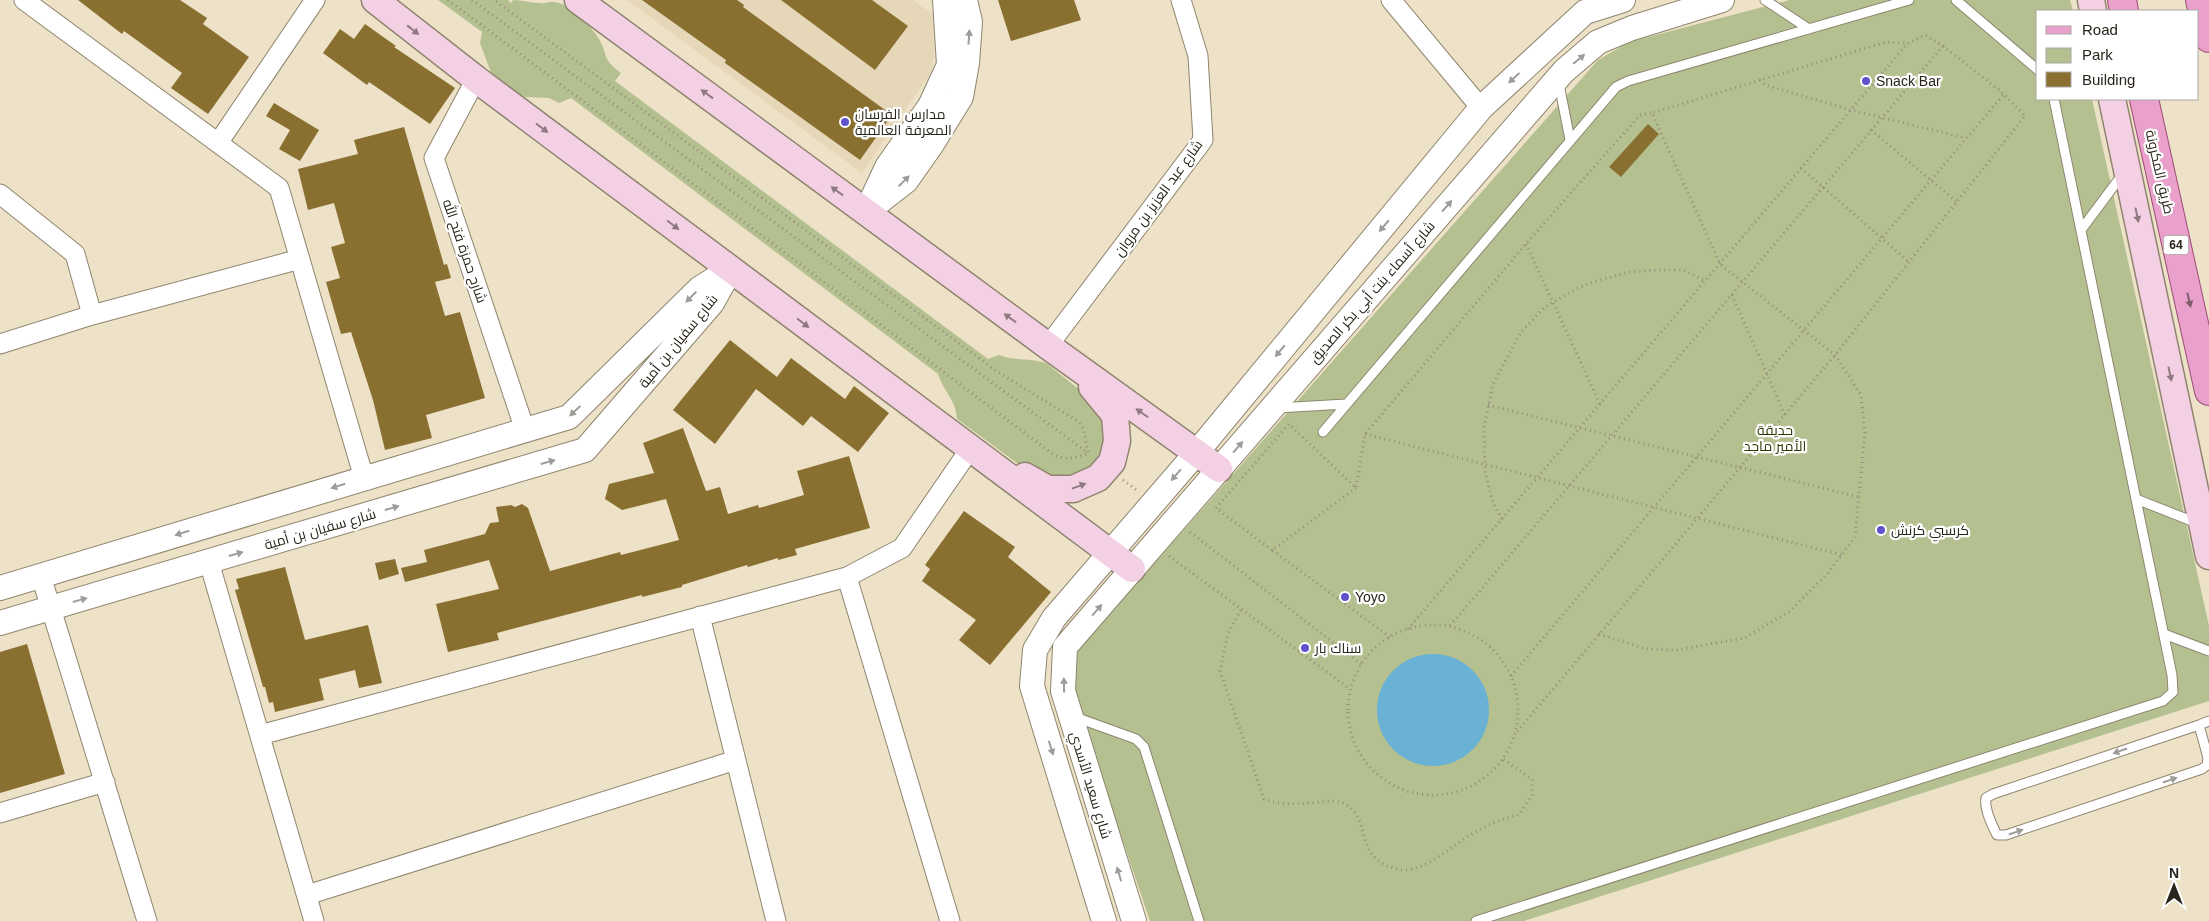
<svg xmlns="http://www.w3.org/2000/svg" width="2209" height="921" viewBox="0 0 2209 921" font-family="Helvetica,Cairo,sans-serif">
<style>
.built{fill:#e5d7b7}
.green{fill:#b5c091}
.water{fill:#69b2d5}
.building{fill:#897030}
.lines{fill:none;stroke-linecap:round;stroke-linejoin:round}
.service-casing{stroke:#8f856e;stroke-width:11}
.minor-casing{stroke:#8f856e;stroke-width:21}
.tertiary-casing{stroke:#8f856e;stroke-width:26}
.secondary-casing{stroke:#8f856e;stroke-width:29}
.primary-casing{stroke:#9c4c76;stroke-width:30}
.path{stroke:#948c79;stroke-width:3;stroke-dasharray:1 4;stroke-linecap:butt}
.service{stroke:#fff;stroke-width:9}
.minor{stroke:#fff;stroke-width:19}
.tertiary{stroke:#fff;stroke-width:24}
.secondary{stroke:#f4d0e5;stroke-width:26}
.primary{stroke:#e9a1cb;stroke-width:28}
.oneway{fill:#8e7a80}
.oneway2{fill:#9e9c98}
.oneway3{fill:#7f5c6a}
.poi-dot{fill:#6152cb;stroke:#fff;stroke-width:2}
.labels{text-anchor:middle;dominant-baseline:central;stroke-width:4.5;stroke-linejoin:round;paint-order:stroke}
.shield{fill:#fff;stroke:#68665f;stroke-width:1}
.shield-label{font-size:12px;font-weight:bold;fill:#28241a}
.poi-label{font-size:14px;fill:#28241a;stroke:#fff;text-anchor:start}
.street-label{font-size:14px;fill:#28241a;stroke:#fff}
.park-label{font-size:14px;fill:#2d3502;stroke:#fff}
</style>
<rect width="100%" height="100%" fill="#ede2c8"/>
<path class="built" d="M627,0H913L938,18L932,71L862,173Z"/>
<path class="green" d="M438,0H508L511,3L513,0C523,0 530,3 540,3C545,4 550,1 555,2C569,3 592,27 599,39C609,57 601,58 621,73L615,81L988,359L999,355C1016,361 1030,358 1046,363L1100,406L1110,454L1090,479L1047,485L957,419C956,400 944,392 938,374L571,98L559,103L549,98L525,97L493,78L480,43L482,32Z
M1790,0H2070L2073,11H2038V99H2092L2209,626V701L1524,921H1150L1071,688L1078,650L1598,60L1629,42Z"/>
<path class="water" d="M1377 710a56 56 0 1 1 112 0a56 56 0 1 1-112 0Z"/>
<path class="building" d="M78,0H180L207,18L203,24L249,57L208,114L171,88L182,73L124,31L122,34Z
M642,0H737L744,5L743,7L892,115L860,160L725,63L726,60Z
M781,0H872L908,26L875,70Z
M998,0H1074L1081,20L1011,41Z
M365,24L396,46L394,47L455,88L430,124L369,82L367,85L323,53L340,29L354,39Z
M274,103L319,130L300,161L279,149L290,130L266,116Z
M1648,124L1659,134L1621,177L1609,167Z
M404,127L444,265L447,264L451,278L435,282L445,316L460,312L485,398L426,415L432,438L385,450L373,400L351,332L341,334L326,282L340,278L331,247L345,243L334,203L308,210L298,169L358,154L354,140Z
M730,340L777,377L791,358L845,399L854,386L889,413L858,452L811,416L803,426L756,389L715,444L673,410Z
M683,428L706,491L720,487L728,514L758,505L759,508L804,495L797,471L849,456L870,528L795,549L797,555L778,560V558L748,567L747,565L682,585V587L642,597V595L497,633L499,640L448,652L436,604L499,589L489,560L405,582L401,568L427,562L424,550L485,534L490,523L499,522L496,507L511,505L515,507L522,504L528,508L550,571L620,552L621,555L679,540L666,499L622,510L605,499L609,484L654,473L643,443Z
M964,511L1015,547L1008,557L1051,592L990,665L959,640L976,620L922,581L930,569L925,565Z
M395,559L399,574L379,580L375,563Z
M285,567L305,640L368,625L382,683L359,688L355,670L319,679L324,700L275,712L273,702L269,703L265,687H263L235,590L239,589L236,579Z
M27,644L65,774L0,793V652Z"/>
<g class="lines">
<defs>
<path id="service" d="M1765,0L1809,29
M1956,0L2038,70
M1559,84L1570,140
M2081,230L2122,175
M1277,408L1346,404
M1323,432L1616,87L1628,81L1909,0
M2136,499L2197,523
M2164,634L2209,651
M1075,717L1136,739L1144,747L1199,921
M2199,725L2208,758L2207,765L2202,769L2006,835H1997C1992,825 1984,809 1986,798L1993,794L2199,725L2209,721
M1476,921L2163,701L2173,692L2172,675L2054,99"/>
<path id="minor" d="M24,0L279,188L364,478
M1391,0L1481,108
M476,79L434,158L525,430
M218,143L315,0
M0,194L75,254L92,315
M0,344L92,315L300,259
M1048,346L1203,140L1198,56L1181,0
M209,562L314,921
M41,576L147,921
M847,577L950,921
M700,616L776,921
M260,735L847,577L902,548L970,449
M0,813L105,782
M307,895L736,760"/>
<path id="tertiary" d="M868,208L887,167L930,106L949,65L945,0
M866,212L906,181L932,144L961,97L967,63L970,22L965,0
M0,588L569,417L699,289L729,270
M0,623L585,450L712,303L731,269
M1104,921L1032,686L1035,650L1054,618L1197,452L1481,108L1585,12L1623,0
M1134,921L1063,691L1065,647L1564,71L1598,42L1632,28L1722,0"/>
<path id="secondary" d="M375,0L476,79L1132,569
M578,0L1048,346L1219,469
M2091,0L2093,11
M2112,99L2209,556
M1025,476L1048,489H1073L1098,478L1112,462L1117,441L1115,415L1092,387"/>
<path id="primary" d="M2122,0L2124,11
M2200,0L2209,38
M2144,99L2209,391"/>
</defs>
<use href="#service" class="service-casing"/>
<use href="#minor" class="minor-casing"/>
<use href="#tertiary" class="tertiary-casing"/>
<use href="#secondary" class="secondary-casing"/>
<use href="#primary" class="primary-casing"/>
<path class="path" d="M448,0L1054,455C1065,461 1077,458 1089,453C1084,442 1087,432 1079,422L995,370L494,0
M472,0L1088,453
M1943,46L2004,94
M1760,80L1765,85L1851,110L1966,138
M1871,130L1957,202
M1801,168L1909,262
M1526,244L1600,404
M1732,295L1785,415
M1488,405L1859,497
M1365,434L1842,555
M1123,480L1138,491
M1356,488L1272,550L1390,637
M1502,519L1493,503L1485,472L1484,428L1493,384L1521,332L1545,307L1576,289L1593,282L1629,272L1658,270H1684L1705,281
M1190,532L1361,664
M1272,550L1216,508L1289,424L1356,488L1365,434L1526,244L1640,115L1652,113
M1169,556L1350,689
M1241,610L1228,633L1220,671L1264,799C1279,805 1293,804 1309,803C1319,803 1333,799 1343,803C1374,817 1351,858 1397,869C1422,875 1450,847 1470,835C1486,825 1501,819 1519,815L1532,795V779L1503,759
M1348 710a85 85 0 1 1 170 0a85 85 0 1 1-170 0Z
M1408,629L1907,44L1925,35L1943,46L1449,627
M1599,634L1646,649L1677,650L1744,638L1789,612L1828,573L1855,537L1865,433L1861,395L1835,355L1720,264L1652,113L1886,42L1907,43
M1511,676L2004,94L2025,116L1835,355L1516,733"/>
<use href="#service" class="service"/>
<use href="#minor" class="minor"/>
<use href="#tertiary" class="tertiary"/>
<use href="#secondary" class="secondary"/>
<use href="#primary" class="primary"/>
</g>
<defs><path id="oneway-solid" d="M-6-.8H1V-3.2L6.5 0L1 3.2V.8H-6Z" transform="scale(1.25)"/></defs>
<g class="oneway">
<use href="#oneway-solid" transform="translate(413 30) rotate(38)"/>
<use href="#oneway-solid" transform="translate(707 94) rotate(-144)"/>
<use href="#oneway-solid" transform="translate(542 128) rotate(37)"/>
<use href="#oneway-solid" transform="translate(837 191) rotate(-144)"/>
<use href="#oneway-solid" transform="translate(2137 215) rotate(78)"/>
<use href="#oneway-solid" transform="translate(673 225) rotate(37)"/>
<use href="#oneway-solid" transform="translate(1010 318) rotate(-144)"/>
<use href="#oneway-solid" transform="translate(803 323) rotate(37)"/>
<use href="#oneway-solid" transform="translate(2170 374) rotate(78)"/>
<use href="#oneway-solid" transform="translate(1142 413) rotate(-145)"/>
<use href="#oneway-solid" transform="translate(1079 486) rotate(-20)"/>
</g>
<g class="oneway2">
<use href="#oneway-solid" transform="translate(969 37) rotate(-86)"/>
<use href="#oneway-solid" transform="translate(1579 59) rotate(-40)"/>
<use href="#oneway-solid" transform="translate(1514 78) rotate(137)"/>
<use href="#oneway-solid" transform="translate(904 181) rotate(-45)"/>
<use href="#oneway-solid" transform="translate(1447 206) rotate(-49)"/>
<use href="#oneway-solid" transform="translate(1384 226) rotate(130)"/>
<use href="#oneway-solid" transform="translate(691 297) rotate(135)"/>
<use href="#oneway-solid" transform="translate(1280 351) rotate(130)"/>
<use href="#oneway-solid" transform="translate(575 411) rotate(137)"/>
<use href="#oneway-solid" transform="translate(1238 447) rotate(-49)"/>
<use href="#oneway-solid" transform="translate(548 462) rotate(-16)"/>
<use href="#oneway-solid" transform="translate(1176 475) rotate(131)"/>
<use href="#oneway-solid" transform="translate(338 486) rotate(163)"/>
<use href="#oneway-solid" transform="translate(392 508) rotate(-16)"/>
<use href="#oneway-solid" transform="translate(182 533) rotate(163)"/>
<use href="#oneway-solid" transform="translate(236 554) rotate(-16)"/>
<use href="#oneway-solid" transform="translate(80 600) rotate(-16)"/>
<use href="#oneway-solid" transform="translate(1097 610) rotate(-49)"/>
<use href="#oneway-solid" transform="translate(1064 685) rotate(-91)"/>
<use href="#oneway-solid" transform="translate(1051 748) rotate(73)"/>
<use href="#oneway-solid" transform="translate(2120 751) rotate(161)"/>
<use href="#oneway-solid" transform="translate(2170 780) rotate(-19)"/>
<use href="#oneway-solid" transform="translate(2016 832) rotate(-19)"/>
<use href="#oneway-solid" transform="translate(1119 874) rotate(-107)"/>
</g>
<use class="oneway3" href="#oneway-solid" transform="translate(2189 300) rotate(77)"/>
<g class="poi-dot">
<circle cx="1866" cy="81" r="5"/>
<circle cx="845" cy="122" r="5"/>
<circle cx="1881" cy="530" r="5"/>
<circle cx="1345" cy="597" r="5"/>
<circle cx="1305" cy="648" r="5"/>
</g>
<g class="labels">
<rect class="shield" x="2163.5" y="235.5" width="25" height="19" rx="4"/>
<g class="shield-label">
<text x="2176" y="245">64</text>
</g>
<g class="poi-label">
<text x="1876" y="81">Snack Bar</text>
<text x="855" y="114">مدارس الفرسان<tspan x="855" dy="16">المعرفة العالمية</tspan></text>
<text x="1891" y="530">كرسبي كرنش</text>
<text x="1355" y="597">Yoyo</text>
<text x="1315" y="648">سناك بار</text>
</g>
<g class="street-label">
<text transform="translate(2160 172) rotate(77)">طريق المكرونة</text>
<text transform="translate(1158 198) rotate(-54)">شارع عبد العزيز بن مروان</text>
<text transform="translate(465 251) rotate(71)">شارح حمزة فتح الله</text>
<text transform="translate(1372 292) rotate(-49)">شارع أسماء بنت أبي بكر الصديق</text>
<text transform="translate(678 341) rotate(-51)">شارع سفيان بن أمية</text>
<text transform="translate(320 529) rotate(-16)">شارع سفيان بن أمية</text>
<text transform="translate(1091 785) rotate(73)">شارع سعيد الأسدي</text>
</g>
<g class="park-label">
<text x="1775" y="430">حديقة<tspan x="1775" dy="16">الأمير ماجد</tspan></text>
</g>
</g>
<rect x="2036" y="10" width="162" height="90" fill="#ffffff" stroke="#a9a7a3"/>
<rect x="2046" y="26" width="25" height="8" fill="#e9a1cb" stroke="#a9a7a3"/>
<text x="2082" y="35" font-size="15" fill="#28241a">Road</text>
<rect x="2046" y="48" width="25" height="15" fill="#b5c091" stroke="#a9a7a3"/>
<text x="2082" y="60" font-size="15" fill="#28241a">Park</text>
<rect x="2046" y="72" width="25" height="15" fill="#897030" stroke="#a9a7a3"/>
<text x="2082" y="85" font-size="15" fill="#28241a">Building</text>
<g transform="translate(2174 886)" stroke="#ffffff" stroke-width="4" paint-order="stroke">
<path d="M0-4L9 19L0 12L-9 19Z" fill="#28241a"/>
<text y="-8" font-size="14" font-weight="bold" text-anchor="middle" fill="#28241a">N</text>
</g>
</svg>
